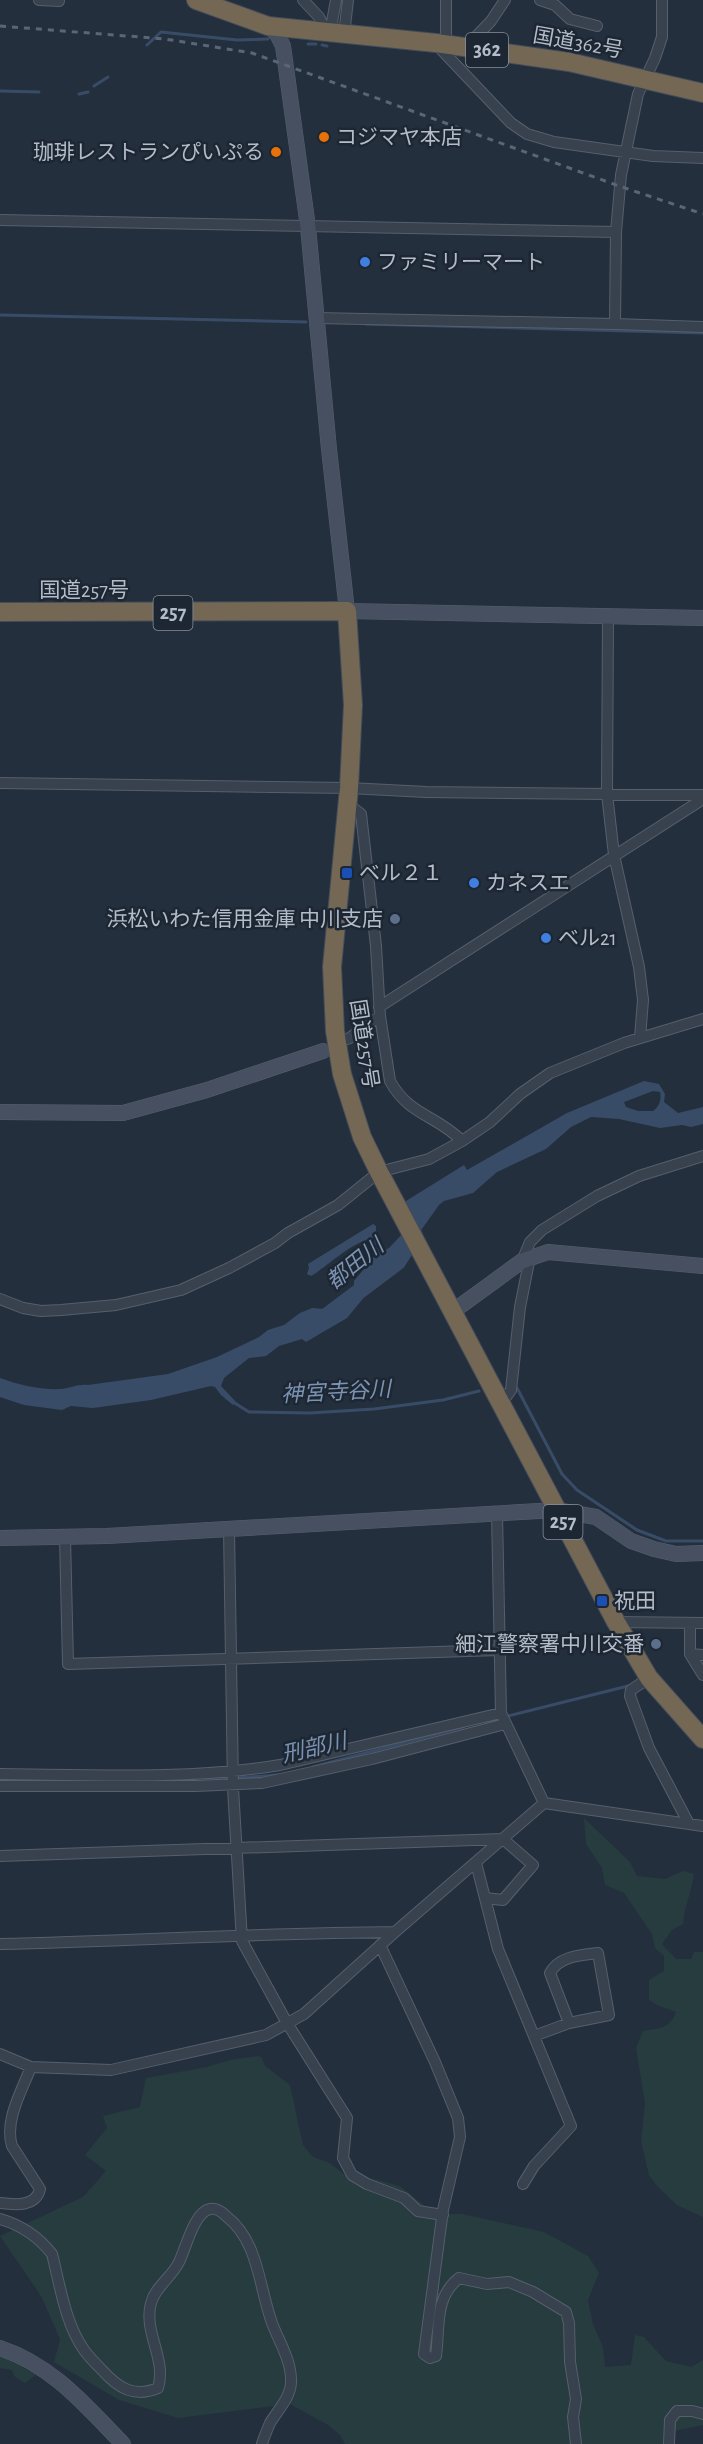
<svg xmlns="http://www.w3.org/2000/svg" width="703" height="2444" viewBox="0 0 703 2444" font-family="'Alegreya Sans','Noto Sans JP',sans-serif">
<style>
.green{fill:#263c3f}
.water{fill:#394c67;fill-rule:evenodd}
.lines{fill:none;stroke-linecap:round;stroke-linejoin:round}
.stream{stroke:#394c67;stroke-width:3}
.river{stroke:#394c67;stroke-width:16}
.street-casing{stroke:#565f6c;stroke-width:12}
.secondary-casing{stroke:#565f6c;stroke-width:16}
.highway-casing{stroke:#434c59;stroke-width:20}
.street{stroke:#38414e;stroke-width:10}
.secondary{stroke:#465061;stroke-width:15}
.highway{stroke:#746855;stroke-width:18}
.rail{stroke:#5a6575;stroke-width:3;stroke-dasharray:6 6;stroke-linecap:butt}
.food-dot{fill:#e8710a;stroke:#1d2633;stroke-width:2}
.shop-dot{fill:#3f7fe0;stroke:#1d2633;stroke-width:2}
.transit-dot{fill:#1a4fb4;stroke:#1d2633;stroke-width:2}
.service-dot{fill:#5c6f8a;stroke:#1d2633;stroke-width:2}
.labels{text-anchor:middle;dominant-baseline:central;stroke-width:5;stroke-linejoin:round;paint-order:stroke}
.shield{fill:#1d2633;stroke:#878f9c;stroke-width:1.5}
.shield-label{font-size:20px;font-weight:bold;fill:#b4bcc9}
.street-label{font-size:21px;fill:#b4bcc9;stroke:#1d2633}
.poi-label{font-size:21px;fill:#b4bcc9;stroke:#1d2633;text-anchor:start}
.water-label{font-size:22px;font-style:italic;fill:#7c92b1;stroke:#1d2633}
</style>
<rect width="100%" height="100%" fill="#242f3e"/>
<path class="green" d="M584,1818L630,1862L637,1876L665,1879L683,1871L694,1874C692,1891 684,1907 683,1924L672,1930L662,1944L676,1959H691L694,1952H703V2217L677,2205L657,2186L649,2175L641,2142L645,2103L636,2048L643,2031C659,2028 670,2029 676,2012L657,2005L649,2000V1980L664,1971V1956L655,1948L652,1934L624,1893L605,1885L602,1868L586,1844Z
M258,2056L262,2058L265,2066L290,2085L303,2145L313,2157L330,2163L345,2175L370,2178L400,2186L435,2214H462L544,2232L588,2256L599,2273L588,2300L593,2324L603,2347L605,2367L631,2365L635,2335L644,2337L666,2361L691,2367L703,2360V2425L674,2431L663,2444H345L340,2435L328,2425L290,2404L178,2418L119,2400L54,2362L60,2339L41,2296L0,2236L83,2197L106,2171L85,2155L107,2128L103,2116L140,2107L146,2078L207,2067L230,2060Z
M0,2356L7,2358L36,2375L25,2383L14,2376L12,2370L0,2368Z"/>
<path class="water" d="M644,1081L659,1084L665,1094L664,1102L678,1113L703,1107V1124L691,1127L682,1125L660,1128L619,1119L591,1117L571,1127L546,1149L497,1172L473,1193L444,1201L439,1205L407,1250L395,1260L347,1318L306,1342L302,1339L279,1346L266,1356L249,1358L224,1378L221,1386L236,1402L233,1405L221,1395L215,1387L211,1386L151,1400L93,1408L71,1406L62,1410L24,1405L0,1397V1378C19,1385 40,1390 61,1389C71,1388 78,1384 88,1385L168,1374L217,1357L259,1337L268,1330L284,1325L300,1313L312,1308L336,1310L354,1286V1281L378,1252L374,1246V1238C351,1242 331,1264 311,1276L307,1274L309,1268L308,1264L373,1224L376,1226V1246L381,1252L389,1248L405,1231L406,1201L464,1165L467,1170L567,1113ZM653,1091L660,1092C662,1099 659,1107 653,1111H638L626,1107L624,1102Z"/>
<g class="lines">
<path class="stream" d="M308,44H316
M147,45L161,32L237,40L268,39
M322,45L327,46
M94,86L108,77
M0,91L39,92
M79,94L88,92
M0,315L306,322
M366,324L703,333
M517,1388L562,1474L577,1490L637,1530L666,1541H703
M233,1402L249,1412L310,1413L374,1409L443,1400L479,1391
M504,1717L628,1686
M313,1767L463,1727
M203,1778H229
M236,1778L277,1775
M0,1780L25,1781
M38,1781L70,1780"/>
<path class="river" d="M317,1323L398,1262L415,1235"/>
<defs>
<path id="street" d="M39,0L59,1
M303,0L319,17L327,33
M446,0V45
M540,0L555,5L570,19L597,26
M330,33L336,0
M344,35L348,0
M436,44L511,123L527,134L554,142L653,156L703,158
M466,47L491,21L505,0
M0,220L616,232L621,175L638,94L655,58L662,37V0
M616,232L615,324L703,327
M316,318L615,324
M608,617L607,794L614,855L639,967L643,1000L640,1038
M0,783L349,788L426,792L703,795
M348,804L361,814L376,946L380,1016L348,1039
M379,1007L703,799
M462,1141L490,1122L520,1094L550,1073L624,1043L703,1019
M522,1261L530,1242L542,1230L597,1196L639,1176L703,1156
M0,1299L23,1308L41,1311L61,1310L116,1305L181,1290L229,1268L275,1243L288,1233L338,1205L379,1172L429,1159L462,1141C437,1115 409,1116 390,1081L380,1016
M501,1404L511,1390L520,1307L530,1257
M497,1513L501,1713L544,1803
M229,1529L233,1788L242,1941L287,2023L347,2118L343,2158L352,2175L367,2184L404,2198L418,2211L443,2215
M65,1537L68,1664L498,1650
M616,1622L703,1623
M690,1623V1654L703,1675
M690,1654L703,1655
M649,1678L631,1690L630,1696L649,1748L689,1824
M0,1774C93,1775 189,1780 280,1765L501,1713
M0,1786H196L262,1783L372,1759L505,1724
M0,1856L503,1839L533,1865L503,1900L485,1898
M476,1863L498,1949L571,2126L534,2166L523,2184
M0,1944C132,1941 263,1933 395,1932
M380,1945L435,2062L458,2118L460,2137L443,2210L424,2354L430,2358L436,2356C440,2326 434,2298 459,2278L487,2284L509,2282L533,2292L566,2312L569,2323L570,2362L576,2399L573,2417L576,2444
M534,2036L569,2023L609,2015L598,1953C581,1955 559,1956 550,1973L569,2023
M0,2054L31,2067L111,2070L266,2035L304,2014L395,1932L544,1803L703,1826
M0,2203C15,2205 36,2207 40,2189L12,2146C4,2121 22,2090 31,2067
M0,2219C21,2225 38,2236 52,2254C60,2285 65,2323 84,2350C89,2357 96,2364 102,2370C118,2388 134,2398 158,2388C167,2359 143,2332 151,2303C155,2287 172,2277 179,2262C186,2248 194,2212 210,2209C217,2208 222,2212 226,2216C259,2241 259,2288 272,2323C279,2342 292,2361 291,2383C290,2398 278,2410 270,2423C267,2430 264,2437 262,2444
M669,2444L670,2420L677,2411H692L703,2414"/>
<path id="secondary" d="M268,26L277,34L283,46L308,227L329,449L347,611L703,618
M0,1112L123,1113L207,1090L323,1051
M452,1312L522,1261L548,1252L703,1266
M0,1538L107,1536L556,1510L596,1517L631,1541L654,1549L676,1554L703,1553
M0,2348C52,2365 86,2406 123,2444"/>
<path id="highway" d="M196,0L268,26L436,43L569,62L703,93
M0,612L347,611L353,705L349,788L332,967L335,1031L342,1074L362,1137L379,1172L616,1622L649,1678L703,1739"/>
</defs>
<use href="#street" class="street-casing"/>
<use href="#secondary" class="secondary-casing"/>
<use href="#highway" class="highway-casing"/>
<use href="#street" class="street"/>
<use href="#secondary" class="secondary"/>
<use href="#highway" class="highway"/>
<path class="rail" d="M0,26L165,39L252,53L619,186L703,214"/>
</g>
<g class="food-dot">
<circle cx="324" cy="137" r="6"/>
<circle cx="276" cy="152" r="6"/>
</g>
<g class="shop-dot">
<circle cx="365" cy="262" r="6"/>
<circle cx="474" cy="883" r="6"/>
<circle cx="546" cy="938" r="6"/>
</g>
<g class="transit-dot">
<rect x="341" y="867" width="12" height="12" rx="3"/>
<rect x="596" y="1595" width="12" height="12" rx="3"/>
</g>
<g class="service-dot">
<circle cx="395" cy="919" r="6"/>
<circle cx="656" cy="1644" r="6"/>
</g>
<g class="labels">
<g class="shield">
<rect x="466" y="33" width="42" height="34" rx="4.5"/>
<rect x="153.5" y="596" width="39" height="34" rx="4.5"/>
<rect x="543.5" y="1505" width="39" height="34" rx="4.5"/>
</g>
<g class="shield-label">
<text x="487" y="50">362</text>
<text x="173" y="613">257</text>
<text x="563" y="1522">257</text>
</g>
<g class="street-label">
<text transform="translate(578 43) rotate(10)">国道362号</text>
<text x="84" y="590">国道257号</text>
<text transform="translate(364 1044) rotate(81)">国道257号</text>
</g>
<g class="poi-label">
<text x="336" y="137">コジマヤ本店</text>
<text x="264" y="152" text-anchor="end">珈琲レストランぴいぷる</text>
<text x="377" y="262">ファミリーマート</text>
<text x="359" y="873">ベル２１</text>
<text x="486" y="883">カネスエ</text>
<text x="383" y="919" text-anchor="end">浜松いわた信用金庫 中川支店</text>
<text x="558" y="938">ベル21</text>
<text x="614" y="1601">祝田</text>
<text x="644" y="1644" text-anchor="end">細江警察署中川交番</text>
</g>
<g class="water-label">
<text transform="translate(355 1264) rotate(-39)">都田川</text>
<text transform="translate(336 1392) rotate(-3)">神宮寺谷川</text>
<text transform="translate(314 1748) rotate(-13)">刑部川</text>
</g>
</g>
</svg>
